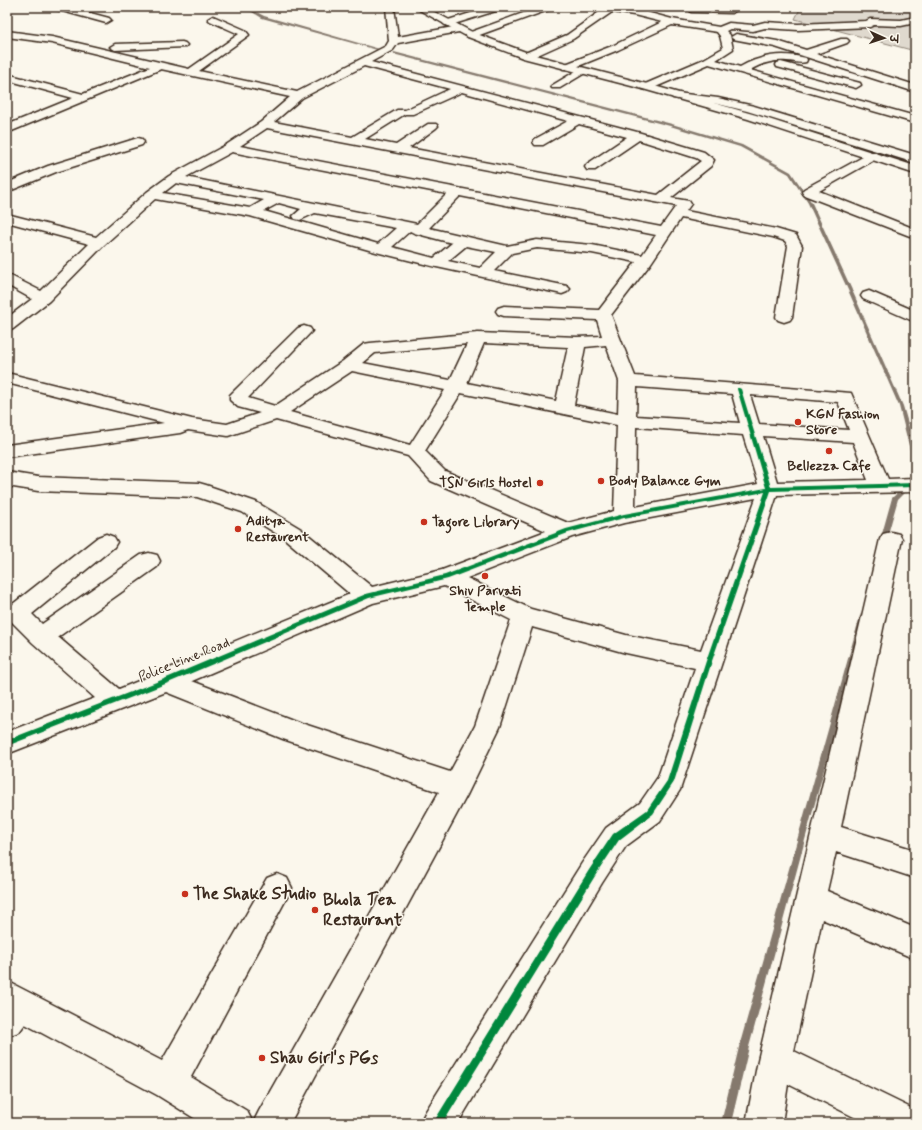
<svg xmlns="http://www.w3.org/2000/svg" width="922" height="1130" viewBox="0 0 922 1130" font-family="Mynerve,'Playpen Sans Deva',sans-serif">
<style>
.green{fill:#dfd9ce;stroke:#8d8276}
.lines{fill:none;stroke-linecap:round;stroke-linejoin:round}
.stream{fill:#85796d;fill-rule:evenodd}
.minor-casing{stroke:#3b2a1e;stroke-width:3}
.major-casing{stroke:#3b2a1e;stroke-width:3}
.minor{fill:#fbf7ec;fill-rule:evenodd}
.major{fill:#fbf7ec;fill-rule:evenodd}
.cycleway-casing{stroke:#fbf7ec;stroke-width:2}
.cycleway{fill:#00873e;fill-rule:evenodd}
.poi-dot{fill:#c8321e;stroke:#fbf7ec;stroke-width:1.5}
.labels{text-anchor:middle;dominant-baseline:central;stroke-width:3;stroke-linejoin:round;paint-order:stroke}
.poi-label{font-size:14px;font-weight:bold;fill:#3b2a1e;stroke:#fbf7ec;text-anchor:start}
.street-label{font-size:14px;fill:#3b2a1e;stroke:#fbf7ec}
.near-poi-label{font-size:17px;font-weight:bold;fill:#3b2a1e;stroke:#fbf7ec;text-anchor:start}
</style>
<rect width="100%" height="100%" fill="#fbf7ec"/>
<filter id="ink" filterUnits="userSpaceOnUse"><feTurbulence type="fractalNoise" baseFrequency=".025" numOctaves="2"/><feDisplacementMap in="SourceGraphic" scale="8" xChannelSelector="R" yChannelSelector="G"/><feConvolveMatrix kernelMatrix="1 2 1 2 8 2 1 2 1" color-interpolation-filters="sRGB"/></filter>
<g filter="url(#ink)">
<path class="green" d="M801,7H915V51L795,19Z"/>
<g class="lines">
<path class="stream" d="M244,7H247L264,16L383,50L381,51L262,18Z
M394,52L672,124L742,145L791,172L812,203L852,290L903,406L915,448V460L912,458L899,406L848,290L808,203L789,174L740,147L670,126L393,54Z
M915,477V482L898,499L886,541L883,543L881,542L880,541L892,498L913,478Z
M860,616H864L865,618L749,1047L731,1123H721L739,1047Z"/>
<defs>
<path id="minor" d="M54,7H68L109,18L111,20L106,23L55,9Z
M386,7H394L398,37L459,26L464,29L459,32L398,43L393,50L371,62L641,133L704,152L714,160L711,166L671,198L689,201L691,204L686,211L776,229L796,235L802,246L792,317L790,320L784,322L778,320L776,317L788,246L785,241L773,237L681,218L651,263L611,315L635,376L851,393L888,479L915,478V492L777,495L680,790L660,821L626,846L602,883L458,1123H420L426,1111L582,863L606,828L640,803L658,777L695,668L626,653L532,627L500,727L467,795L290,1123H253L259,1111L439,792L283,739L166,692L7,754V732L95,698L33,643L9,619L7,610L9,607L98,537L106,534L114,537L117,542L114,547L32,614L42,624L141,555L149,553L157,555L160,561L157,567L58,637L119,689L350,594L285,539L242,512L197,497L38,491L7,486V472L38,477L199,483L206,485L256,502L301,529L372,587L442,570L546,531L431,481L408,456L276,420L228,436L188,430L180,433L7,457V445L164,423L7,383V373L192,419L227,424L260,413L238,407L230,400V395L298,328L304,326L310,328L312,331L248,398L275,406L343,361L364,344L370,343L478,333L577,337L602,336L597,320L504,316L498,314L496,311L498,308L504,306L599,310L636,262L592,253L537,248L512,253L494,271L567,286L570,289L567,292L562,294L432,266L376,252L250,216L155,199L104,245L49,301L13,329L7,331V318L32,299L7,285V274L41,291L89,244L7,222V214L96,237L147,192L169,176L226,145L261,122L290,97L161,69L7,133V125L73,98L7,80V74L83,94L150,67L52,43L7,37V31L52,37L189,69L239,34L210,21L208,19L213,16L245,30L249,35L199,71L297,92L386,46L389,41ZM364,66L450,89L405,110H397L352,137L274,122L302,98ZM462,92L568,121L535,139L533,142L535,145H543L579,124L627,137L587,164L585,167L587,170H595L639,140L696,158L701,161L658,195L409,148L436,128L438,126L436,124H428L396,145L365,139L405,114H413ZM267,128L676,206L661,227L240,146ZM232,152L447,194L417,224L186,177ZM176,183L264,200L250,208L163,193ZM460,196L656,235L642,255L592,245L537,240L507,246L429,228ZM279,203L301,209L293,216L295,219L300,220L315,213L396,228L378,244L264,211ZM410,231L414,233L452,243L434,258L392,247ZM466,246L496,252L480,268L448,261ZM484,343L568,347L556,401L467,383ZM467,344L450,380L363,363L375,353ZM606,345L619,381L618,414L574,405L585,347ZM352,371L445,390L410,445L290,412ZM637,387L732,394L740,423L636,416ZM461,393L617,425L614,511L568,523L445,471L425,451ZM750,395L838,402L849,430L759,424ZM636,427L743,435L758,484L635,507ZM763,436L853,442L868,480L777,482ZM756,498L701,650L626,635L531,609L467,578L572,537L624,523ZM444,586L511,620L475,726L450,772L298,722L192,681L373,603Z
M490,7H503L502,9L451,25H445L443,23L445,21Z
M540,7H552L551,9L474,37H468L466,35L468,33Z
M594,7H618L635,9L672,19L719,27L729,23L753,25L765,22L798,24L866,21L870,19L901,20L915,17V23L901,26L874,25L870,27L798,30L765,28L753,31L730,29L726,31L730,35L733,49L716,60L740,67C761,55 782,52 806,58L807,60L806,62C799,64 793,61 787,61C773,60 762,63 750,70L915,116V123L709,64L651,89H643L642,87L643,85L704,59L723,48L720,36L717,32L672,25L618,50L571,69H563L562,67L563,65L612,46L662,22L634,15L612,12L573,39L531,58H523L522,56L523,54L567,35L602,10L595,9Z
M694,7H732L736,10L732,13L691,12L690,10L691,8Z
M736,34L777,41L806,50L841,39H847L849,41L847,43L816,54L915,85V92L775,47L733,39L731,37Z
M182,42L185,43L187,45L185,47L115,50L110,47L115,44Z
M781,62L860,83L861,85L856,88L777,67L776,65L777,63Z
M581,68L585,69L586,71L585,73L560,88H552L551,86Z
M677,93L718,98L754,106L915,155V163L747,111L718,104L673,98L672,96Z
M138,138L142,139L144,142L142,145L56,172L7,192V183L48,166Z
M872,152L876,153L878,156L876,159L819,191L915,229V238L804,195L802,192L804,189Z
M869,291L915,311V322L863,299L861,296L863,293Z
M891,532L899,534L902,539L841,827L915,850V878L836,852L827,891L915,928V959L822,919L794,1051L915,1110V1123H866L788,1084L782,1123H746L758,1060L880,539L883,534Z
M277,874L287,878L292,888L191,1077L247,1111L253,1123H202L157,1095L25,1024L19,1032L7,1036V981L162,1061L267,878Z"/>
<path id="major" d="M414,7H425L474,33L531,54L651,85L756,115L915,166V174L748,119L643,89L523,58L468,37Z"/>
</defs>
<use href="#minor" class="minor-casing"/>
<use href="#major" class="major-casing"/>
<use href="#minor" class="minor"/>
<use href="#major" class="major"/>
<defs>
<path id="cycleway" d="M737,388H739L741,389L771,487L915,483V487L771,491L712,661L674,782L653,814L619,840L595,876L443,1123H433L589,870L613,834L647,810L667,781L706,661L765,492L624,518L568,533L448,579L369,598L168,683L7,746V740L164,679L366,594L445,575L566,529L624,514L766,488L737,389Z"/>
</defs>
<use href="#cycleway" class="cycleway-casing"/>
<use href="#cycleway" class="cycleway"/>
</g>
</g>
<g class="poi-dot">
<circle cx="798" cy="422" r="4"/>
<circle cx="829" cy="451" r="4"/>
<circle cx="601" cy="481" r="4"/>
<circle cx="540" cy="483" r="4"/>
<circle cx="424" cy="522" r="4"/>
<circle cx="238" cy="529" r="4"/>
<circle cx="485" cy="576" r="4"/>
<circle cx="185" cy="894" r="4"/>
<circle cx="315" cy="910" r="4"/>
<circle cx="262" cy="1058" r="4"/>
</g>
<g class="labels">
<g class="poi-label">
<text x="806" y="414">KGN Fashion<tspan x="806" dy="16">Store</tspan></text>
<text x="829" y="466" text-anchor="middle">Bellezza Cafe</text>
<text x="609" y="481">Body Balance Gym</text>
<text x="532" y="483" text-anchor="end">TSN Girls Hostel</text>
<text x="246" y="521">Aditya<tspan x="246" dy="16">Restaurent</tspan></text>
<text x="432" y="522">Tagore Library</text>
<text x="485" y="591" text-anchor="middle">Shiv Parvati<tspan x="485" dy="16">Temple</tspan></text>
</g>
<g class="street-label">
<text transform="translate(184 660) rotate(-22)">Police Line Road</text>
</g>
<g class="near-poi-label">
<text x="193" y="894">The Shake Studio</text>
<text x="323" y="900">Bhola Tea<tspan x="323" dy="20">Restaurant</tspan></text>
<text x="270" y="1058">Shau Girl's PGs</text>
</g>
</g>
<rect width="922" height="1130" fill="none" stroke="#fbf7ec" stroke-width="24"/>
<rect x="12" y="12" width="898" height="1106" fill="none" stroke="#3b2a1e" stroke-width="1.5" filter="url(#ink)"/>
<g transform="translate(884 38) rotate(93)" stroke="#fbf7ec" stroke-width="3" paint-order="stroke">
<path d="M0-3L7 15L0 10L-7 15Z" fill="#3b2a1e"/>
<text y="-6" font-size="11" font-weight="bold" text-anchor="middle" fill="#3b2a1e">उ</text>
</g>
</svg>
